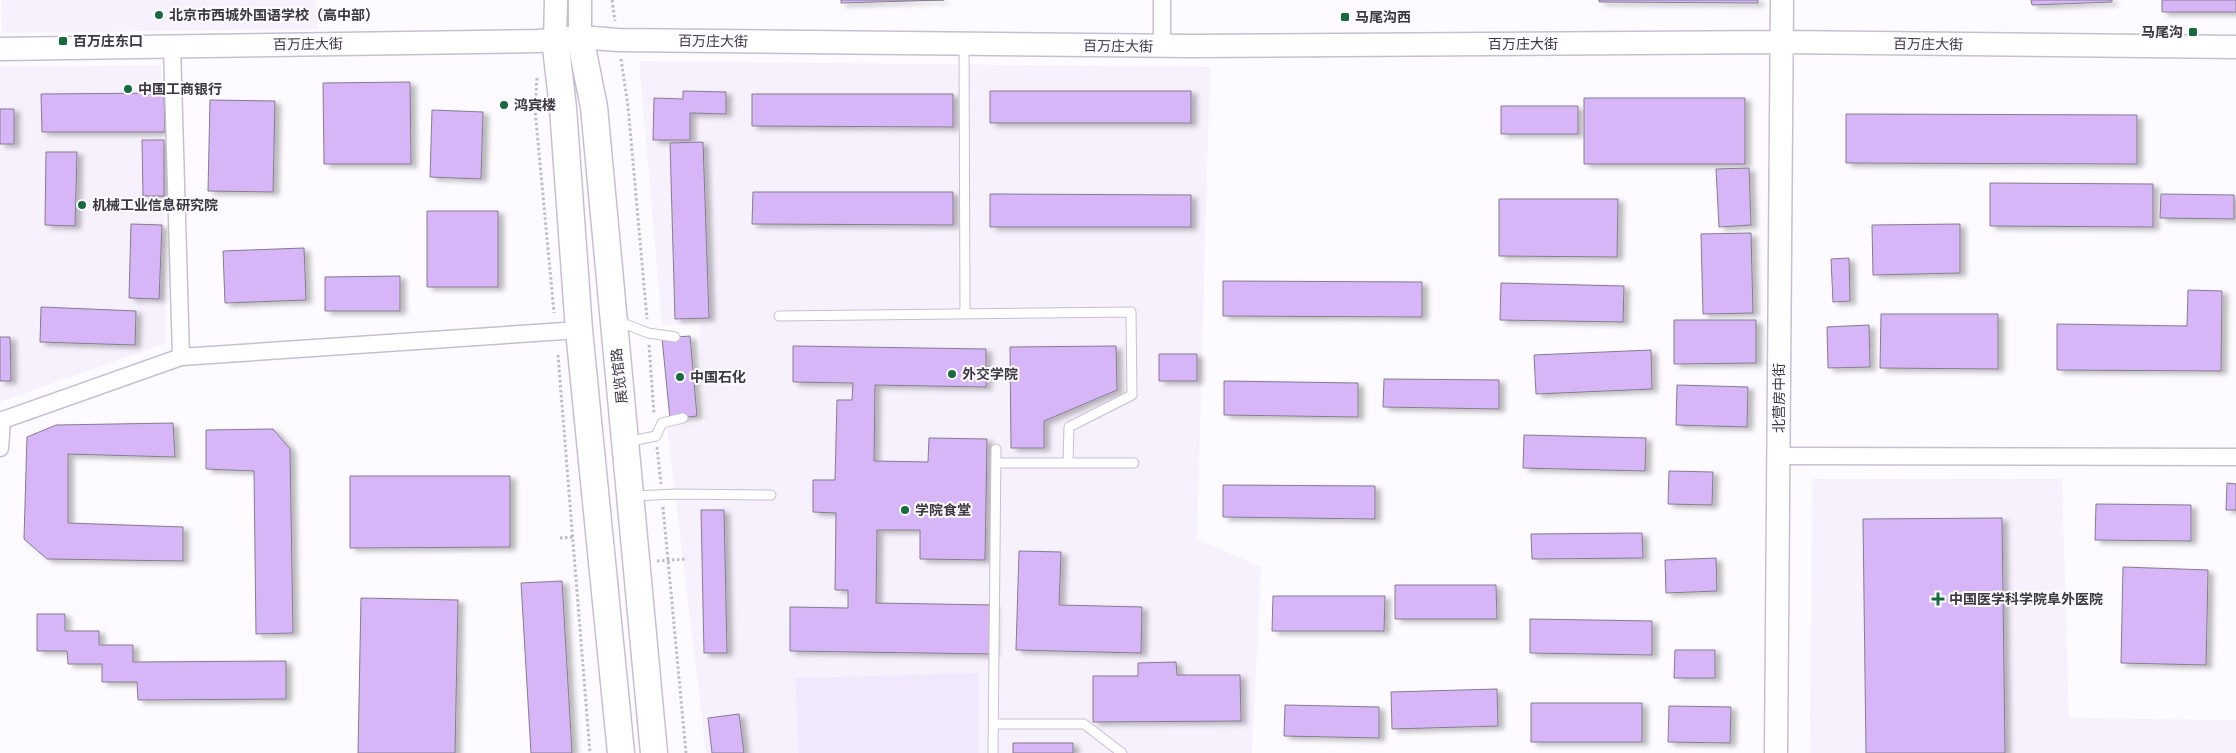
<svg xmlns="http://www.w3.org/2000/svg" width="2236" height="753" viewBox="0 0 2236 753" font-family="'IBM Plex Serif','Noto Sans SC',serif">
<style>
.built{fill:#f7f1fd}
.green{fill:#f2e8fe}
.building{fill:#d6b6f6;stroke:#857c8f;filter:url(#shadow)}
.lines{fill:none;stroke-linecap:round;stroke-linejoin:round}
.lane-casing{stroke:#c8bed2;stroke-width:11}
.street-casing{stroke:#c8bed2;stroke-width:19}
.secondary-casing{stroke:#c8bed2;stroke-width:25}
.primary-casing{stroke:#c8bed2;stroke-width:29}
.path{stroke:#bfbdc2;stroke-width:3;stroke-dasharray:2.5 2.5;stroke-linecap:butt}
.lane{stroke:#fff;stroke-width:9}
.street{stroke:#fff;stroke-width:16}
.secondary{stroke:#fff;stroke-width:22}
.primary{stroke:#fff;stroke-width:26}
.poi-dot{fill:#186b3c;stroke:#fdfbff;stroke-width:2}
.labels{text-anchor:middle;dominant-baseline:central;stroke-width:4;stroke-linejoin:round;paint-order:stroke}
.poi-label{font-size:14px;font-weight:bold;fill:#3c3841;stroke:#fdfbff;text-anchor:start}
.street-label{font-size:14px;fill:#3c3841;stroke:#fdfbff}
</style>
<defs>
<filter id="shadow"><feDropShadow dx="5.5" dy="3" stdDeviation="2.5" flood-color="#0004"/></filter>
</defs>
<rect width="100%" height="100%" fill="#fdfbff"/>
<path class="built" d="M1,0H316L318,29L2,33Z
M639,61L1210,67L1197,539L1261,567L1252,753H706L667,426L705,423L699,324L662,325Z
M161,65L166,343L0,402V67Z
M1812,479H2062L2069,718L2236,720V753H1810Z"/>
<path class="green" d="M979,673V753H799L795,678Z"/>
<path class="building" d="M841,0H944L841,3Z
M1599,0H1758V3L1599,2Z
M2031,0H2112V2L2032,5Z
M2162,0H2236V12H2162Z
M410,82L411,164H324L323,83Z
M683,91L726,92V114L690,113V140H653L654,98L683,99Z
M990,91H1191V123H990Z
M164,93L165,132H42L41,94Z
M752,94H953V127L752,126Z
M1584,98H1745V164H1584Z
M210,100L275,101L273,192L208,191Z
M1501,106H1578V134H1501Z
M0,109H14V144H0Z
M432,110L483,112L481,179L430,177Z
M1846,114L2137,115V164L1846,163Z
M142,140H164V196H143Z
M703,142L709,318L675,319L670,143Z
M46,152H77L75,226L45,225Z
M1749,168L1751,225L1719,227L1716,169Z
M1990,183L2153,184V227L1990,226Z
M753,192H953V225L752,224Z
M990,194L1191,195V227H990Z
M2161,194L2234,195V219L2160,218Z
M1499,199H1618L1617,257L1499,256Z
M427,211H498V287H427Z
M131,224L162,225L159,299L129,298Z
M1960,224V273L1873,275L1872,225Z
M1751,233L1753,313L1703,314L1701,234Z
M304,248L306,300L225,303L223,251Z
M1849,258L1850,301L1833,302L1831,259Z
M400,276V311H325V277Z
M1223,281L1422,282V317L1223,316Z
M1501,283L1624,286L1623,322L1500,320Z
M2188,290L2222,291L2221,371L2057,370V324L2187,326Z
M41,307L136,311L135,345L40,342Z
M1881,314H1998V369L1880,368Z
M1674,320H1756V363L1674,364Z
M1869,325L1870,367L1828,368L1827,327Z
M690,336L697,416L670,419L662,338Z
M0,337H10L11,381H0Z
M793,346L986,349V387L875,385L874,461L928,462L929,438L987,439L985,560L920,559V530H877L876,603L993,605L992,654L790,651V607L848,608V590H835L836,513L813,512V480H835L837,400H852L853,383L793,382Z
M1116,346L1117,390L1044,421V448H1011L1010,347Z
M1651,350L1652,389L1536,394L1534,355Z
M1159,354H1197V381H1159Z
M1384,379L1499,380V409L1383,407Z
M1224,381L1358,383V417L1224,415Z
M1677,385L1748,387L1747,427L1676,425Z
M173,423L175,457L68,454V523L183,527V561L47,559L24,539L27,437L56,425Z
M273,429L290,449L293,633L256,634L254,471L206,469V430Z
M1524,435L1646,438L1645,471L1523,468Z
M1669,471L1713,472L1712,505L1668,504Z
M350,476H510V547L350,548Z
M2227,483L2236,484V510H2226Z
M1223,485L1375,486V519L1223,517Z
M2096,504L2191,505V541L2095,540Z
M701,510H724L727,653H704Z
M2002,518L2005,753H1866L1863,519Z
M1642,533L1643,558L1532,559L1531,534Z
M1019,551L1061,552L1059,605L1142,607L1141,653L1016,650Z
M1716,558L1717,591L1666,593L1665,560Z
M2123,567L2208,570L2206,665L2121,663Z
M562,581L572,753H531L521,583Z
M1395,585H1496L1497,619H1395Z
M1273,596H1385L1384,631H1272Z
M361,598L458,600L455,753H358Z
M37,614H65V631H99V645H133V662L286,661V699L138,700L137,682H102V664H68L67,651H37Z
M1530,619L1652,621V655L1530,653Z
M1675,650H1715V678H1674Z
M1176,662L1177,675H1240L1241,721L1093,722V676H1138V663Z
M1497,689L1498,726L1392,729L1391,692Z
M1531,703H1642V742H1531Z
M1285,705L1379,707V738L1284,736Z
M1669,706L1731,707L1730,743L1668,742Z
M739,714L744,753H712L708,718Z
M1013,743H1073V753H1013Z"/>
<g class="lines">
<defs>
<path id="lane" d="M964,44L965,314
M779,316L1131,312L1132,395L1069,427L1068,463
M618,321L648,333L675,337
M626,442L656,436L662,423L683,418
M996,463H1134
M634,496L676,494L771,495
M993,724H1084L1122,753
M993,753L996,449"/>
<path id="street" d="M172,46L181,357
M1162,46V0
M0,421L181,357L579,330
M0,448L2,421
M1779,456L2236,457"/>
<path id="secondary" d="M580,0V37
M555,39L556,0
M0,49L538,41L580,37L618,40L1192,46L1782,42L2236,47
M1776,753L1782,0"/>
<path id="primary" d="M580,37L594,107L654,753
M555,39L563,108L579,330L621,753"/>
</defs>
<use href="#lane" class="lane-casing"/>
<use href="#street" class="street-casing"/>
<use href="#secondary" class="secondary-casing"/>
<use href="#primary" class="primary-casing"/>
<path class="path" d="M612,0L615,21
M621,59L628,106L647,319
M537,78L535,110L554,313
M649,345L654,414
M558,355L590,753
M657,447L661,484
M663,507L686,753
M560,538L574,537
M657,561L687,559"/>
<use href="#lane" class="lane"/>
<use href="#street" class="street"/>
<use href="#secondary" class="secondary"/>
<use href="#primary" class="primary"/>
</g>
<g class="poi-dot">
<circle cx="159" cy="15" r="5"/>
<rect x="1340" y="12" width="10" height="10" rx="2.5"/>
<rect x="2188" y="27" width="10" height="10" rx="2.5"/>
<rect x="58" y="36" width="10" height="10" rx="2.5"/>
<circle cx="128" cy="89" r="5"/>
<circle cx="504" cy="105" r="5"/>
<circle cx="82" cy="205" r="5"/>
<circle cx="952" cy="374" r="5"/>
<circle cx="680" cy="377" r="5"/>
<circle cx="905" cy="510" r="5"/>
<path d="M1935.5 591.5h5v5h5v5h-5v5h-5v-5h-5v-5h5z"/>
</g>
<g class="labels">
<g class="poi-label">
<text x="169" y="15">北京市西城外国语学校（高中部）</text>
<text x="1355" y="17">马尾沟西</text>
<text x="2183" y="32" text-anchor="end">马尾沟</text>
<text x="73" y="41">百万庄东口</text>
<text x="138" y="89">中国工商银行</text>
<text x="514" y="105">鸿宾楼</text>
<text x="92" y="205">机械工业信息研究院</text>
<text x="962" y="374">外交学院</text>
<text x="690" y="377">中国石化</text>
<text x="915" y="510">学院食堂</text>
<text x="1949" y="599">中国医学科学院阜外医院</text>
</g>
<g class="street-label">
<text transform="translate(713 41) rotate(1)">百万庄大街</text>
<text transform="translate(308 44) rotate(-1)">百万庄大街</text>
<text x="1523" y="44">百万庄大街</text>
<text transform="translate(1928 44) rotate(1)">百万庄大街</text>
<text transform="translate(1118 46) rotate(1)">百万庄大街</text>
<text transform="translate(619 376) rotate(-96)">展览馆路</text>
<text transform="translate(1779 398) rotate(-90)">北营房中街</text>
</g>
</g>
</svg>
